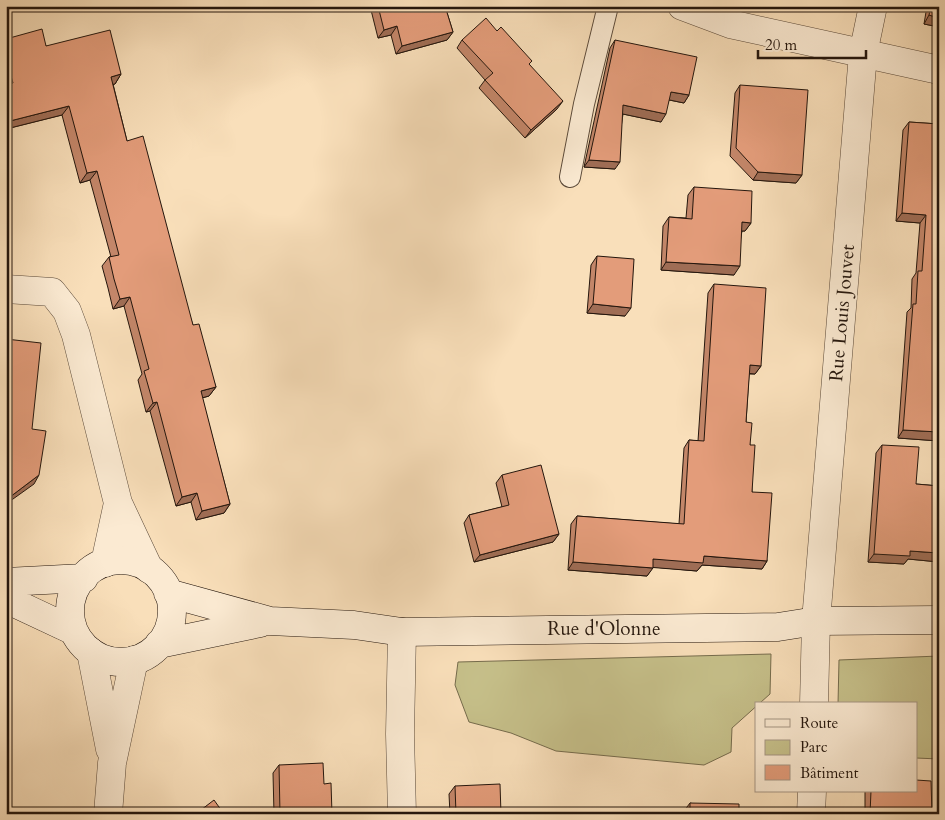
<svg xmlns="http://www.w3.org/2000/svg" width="945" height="820" viewBox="0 0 945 820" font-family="Cardo,serif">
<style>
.green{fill:#c6c08a;stroke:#756b4c}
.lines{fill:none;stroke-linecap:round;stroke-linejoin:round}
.lane-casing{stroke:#594838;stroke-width:22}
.street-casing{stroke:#594838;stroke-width:29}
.secondary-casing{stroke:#24160d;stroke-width:29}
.lane{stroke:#fbead2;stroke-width:20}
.street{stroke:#fbead2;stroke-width:28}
.secondary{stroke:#fbead2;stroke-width:28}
.wall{fill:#c38669;stroke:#24160d}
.shaded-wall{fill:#9f6d55;stroke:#24160d}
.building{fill:#e39c7a;stroke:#24160d}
.labels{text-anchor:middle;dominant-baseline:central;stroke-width:4;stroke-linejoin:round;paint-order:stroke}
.street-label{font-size:19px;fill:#24160d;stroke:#fbead2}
</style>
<rect width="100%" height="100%" fill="#f9dfba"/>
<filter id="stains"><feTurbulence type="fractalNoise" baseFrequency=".004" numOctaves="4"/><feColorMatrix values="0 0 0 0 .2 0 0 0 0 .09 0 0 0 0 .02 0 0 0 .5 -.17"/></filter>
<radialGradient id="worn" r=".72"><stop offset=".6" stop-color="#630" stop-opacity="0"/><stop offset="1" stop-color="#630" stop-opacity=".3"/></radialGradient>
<path class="green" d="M771,654L770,694L732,728L731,752L704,765L556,751L511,733L469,722L455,685L458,662Z
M939,656V759L916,758V704H838L839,660Z"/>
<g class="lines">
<defs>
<path id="lane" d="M570,177L584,104L608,6"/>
<path id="street" d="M682,6L730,24L939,70
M6,289L52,292L67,311L76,335L118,503L149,569
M105,563L118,503
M91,652L110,749
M814,704L816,621L863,54L873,6
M108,814L112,763L134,660
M402,814L400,734L402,632
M811,814L812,791"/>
<path id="secondary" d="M70 611a51 51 0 1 1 102 0a51 51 0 1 1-102 0Z
M6,582L84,578
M168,593L270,621L354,625L402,632L778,627L816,621L939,620
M6,599L74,631
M159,644L260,623"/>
</defs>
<use href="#lane" class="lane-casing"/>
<use href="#street" class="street-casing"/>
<use href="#secondary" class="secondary-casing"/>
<use href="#lane" class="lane"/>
<use href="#street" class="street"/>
<use href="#secondary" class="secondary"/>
</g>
<path class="wall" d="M370,6H445L453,32L447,40L396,54L391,35L378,38Z
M927,6H939V27L924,24Z
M497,31L529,64L557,109L525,138L479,88L485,80L457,48L462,40Z
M6,39L46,46L121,74L115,84H113L127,141L193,325L216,387L209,396L202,398L230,504L224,513L196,520L191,502L176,506L150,411L146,412L138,380L142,374L124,306L113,309L108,288L102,266L109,257H111L90,180L80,183L62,115L6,129Z
M615,40L689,95L684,103L669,100L661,122L623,114L615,169L584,167L610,48Z
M740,85L802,175L796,183L753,180L730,156L735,93Z
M909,122L939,124V441L898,438L907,312L911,308L912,279L916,273L920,223L896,221L903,130Z
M694,187L751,223L745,231H742L734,275L661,270L663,226L669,217L686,218L688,195Z
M597,256L625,316L587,313L591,265Z
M714,284L761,366L755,374H749L746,422L750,445L752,492L767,561L762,569L702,565L697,571L653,567L647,576L568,570L571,524L577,516L679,524L684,448L689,440L698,441L708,293Z
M882,445L916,484L939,486V562L908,559L904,564L868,562L876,453Z
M502,475L559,534L553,542L474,562L464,523L469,515L502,507L496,483Z
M279,765L324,784L332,814H274L273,773Z
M455,786L501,814H450L449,794Z
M865,791H916L932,814H865Z
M690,803L739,814H684V811Z"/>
<path class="shaded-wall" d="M929,15L939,18V27L924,24Z
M397,26L391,35L378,38L384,30Z
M453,32L447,40L396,54L402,46Z
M121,74L115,84L105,86L111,77Z
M671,92L689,95L684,103L665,99Z
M563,101L557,109L525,138L531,130Z
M623,105L666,114L661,122L618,113Z
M69,106L62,115L6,129V122Z
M589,160L620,162L615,169L584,167Z
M97,171L90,180L80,183L87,173Z
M758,172L802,175L796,183L753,180Z
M902,213L926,215L920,223L896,221Z
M742,222L751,223L745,231H737Z
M666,262L740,266L734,275L661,270Z
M130,297L124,306L113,309L120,299Z
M593,304L631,308L625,316L587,313Z
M750,365L761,366L755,374L744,373Z
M216,387L209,396L194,400L201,391Z
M157,402L150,411L146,412L153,403Z
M903,430L939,432V441L898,438Z
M39,475L34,484L6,504V500Z
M197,493L191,502L176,506L182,497Z
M230,504L224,513L196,520L202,511Z
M559,534L553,542L474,562L480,555Z
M910,551L939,553V562L908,559L904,564L868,562L874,554Z
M704,556L767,561L762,569L702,565L697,571L647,567L653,559Z
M573,562L653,568L647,576L568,570Z"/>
<path class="building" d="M378,6H445L453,32L402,46L397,26L384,30Z
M931,6H939V18L929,15Z
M486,18L497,31L501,27L532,61L529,64L563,101L531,130L485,80L493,73L462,40Z
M42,29L46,46L110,30L121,74L111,77L127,141L143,136L193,325L199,324L216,387L201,391L230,504L202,511L197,493L182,497L157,402L153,403L144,371L149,369L130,297L120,299L114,279L109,257L119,255L97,171L87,173L69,106L6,122V85L13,83L6,59V39Z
M615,40L697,57L689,95L671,92L666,114L623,105L620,162L589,160Z
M740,85L808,90L802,175L758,172L736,148Z
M909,122L939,124V432L903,430L913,304H916L918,271H922L926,215L902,213Z
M694,187L752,191L751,223L742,222L740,266L666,262L669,217L692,219Z
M597,256L634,259L631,308L593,304Z
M714,284L766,288L761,366L750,365L746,422L752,423L750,445H755L752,492L772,493L767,561L704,556L703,563L653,559V568L573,562L577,516L684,524L689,440L704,441Z
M6,339L41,343L32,429L46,431L39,475L6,500V415L7,408H6Z
M882,445L919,447L916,484L939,486V553L910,551V556L874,554Z
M541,465L559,534L480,555L469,515L509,505L502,475Z
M323,763L324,784L331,783L332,814H280L279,765Z
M916,780L931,781L932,814H870L871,791H916Z
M500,784L501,814H456L455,786Z
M214,800L224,814H184L197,813Z
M690,803L739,804V814H690Z"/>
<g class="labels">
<g class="street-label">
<text transform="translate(842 313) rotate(-85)">Rue Louis Jouvet</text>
<text x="604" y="629">Rue d'Olonne</text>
</g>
</g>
<rect width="945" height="820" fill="none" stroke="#f9dfba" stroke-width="25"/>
<rect x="8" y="8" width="930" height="805" fill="none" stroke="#24160d" stroke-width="2.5"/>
<rect x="12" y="12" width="920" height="795" fill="none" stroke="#24160d"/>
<rect x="755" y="702" width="162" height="90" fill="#fbead2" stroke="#a59583"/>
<rect x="765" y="719" width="25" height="8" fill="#fbead2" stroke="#a59583"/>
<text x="800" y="728" font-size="15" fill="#24160d">Route</text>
<rect x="765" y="740" width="25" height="15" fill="#c6c08a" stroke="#a59583"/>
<text x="800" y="752" font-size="15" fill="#24160d">Parc</text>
<rect x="765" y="765" width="25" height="15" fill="#e39c7a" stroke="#a59583"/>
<text x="800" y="778" font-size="15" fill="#24160d">Bâtiment</text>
<path d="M758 50v8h108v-8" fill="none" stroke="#24160d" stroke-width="2.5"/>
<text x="765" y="50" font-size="15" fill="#24160d" stroke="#fbead2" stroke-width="4" paint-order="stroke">20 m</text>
<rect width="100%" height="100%" filter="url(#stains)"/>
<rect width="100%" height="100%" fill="url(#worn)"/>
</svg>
